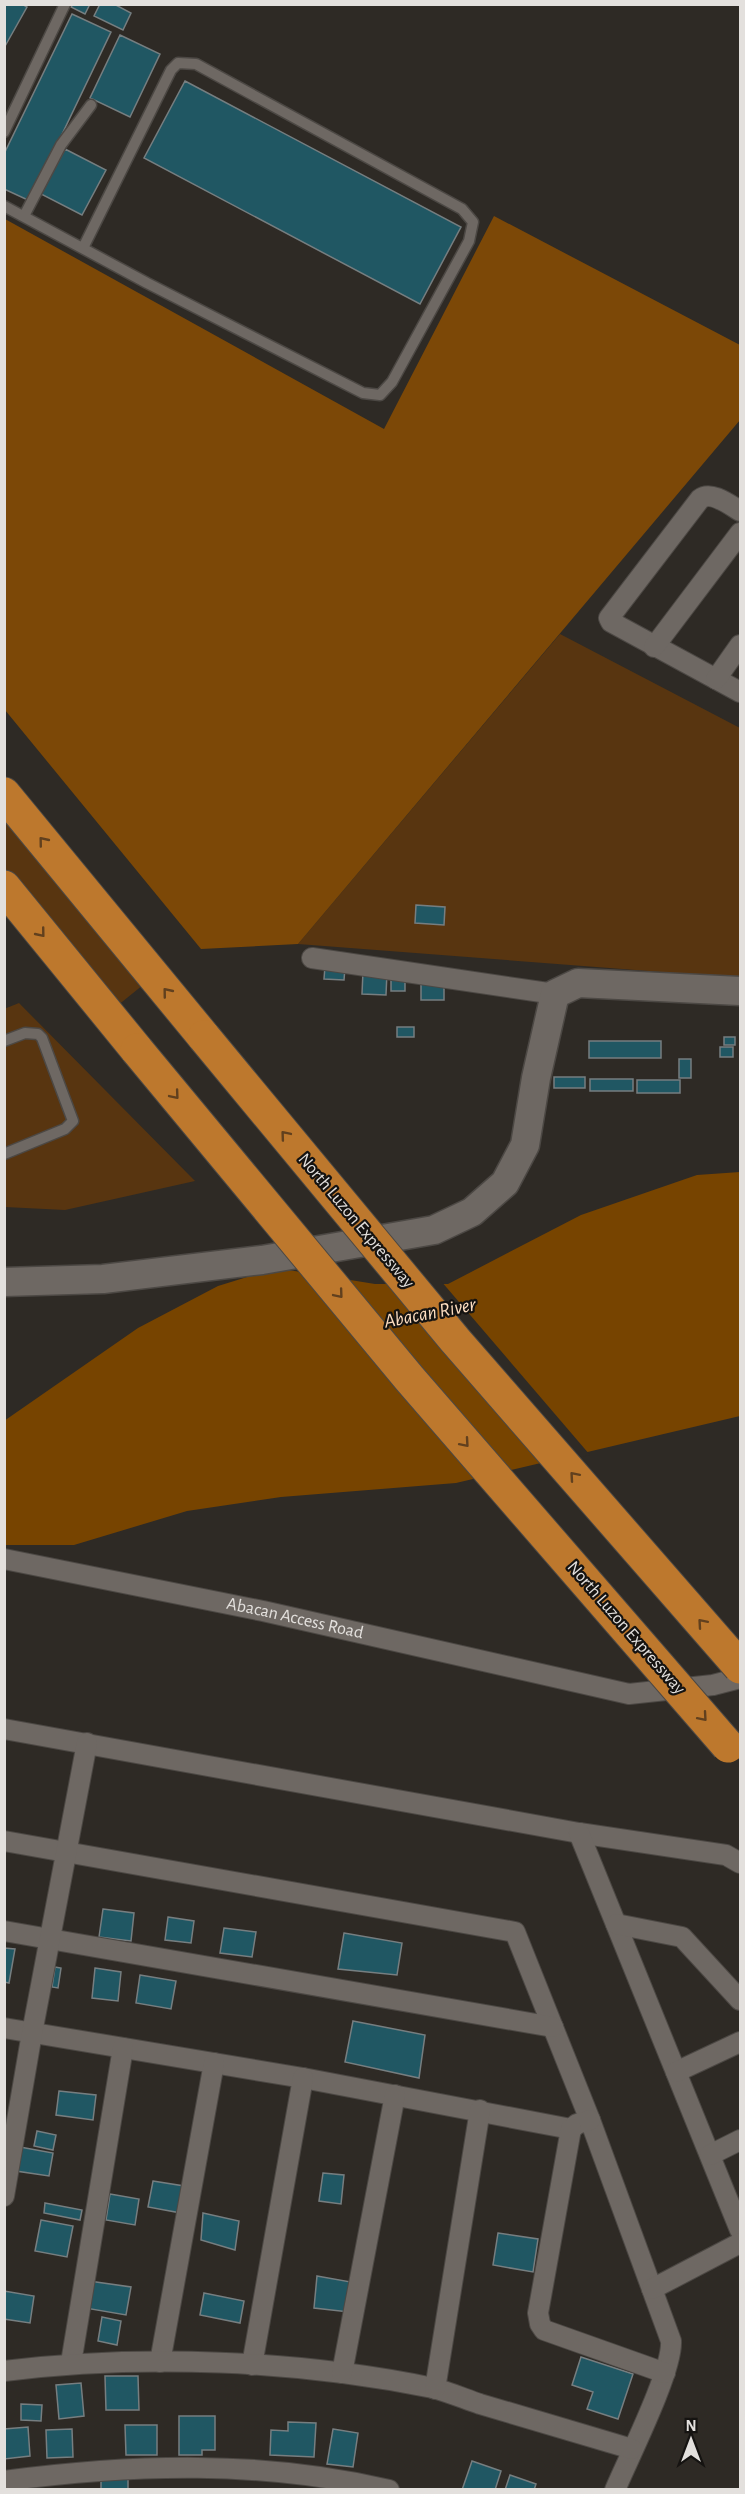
<svg xmlns="http://www.w3.org/2000/svg" width="745" height="2494" viewBox="0 0 745 2494" font-family="'Alegreya Sans',sans-serif">
<style>
.green{fill:#583510}
.forest{fill:#7c4807}
.water{fill:#740}
.pier{fill:#2e2a25}
.building{fill:#205763;stroke:#767e80;stroke-width:1.5}
.lines{fill:none;stroke-linecap:round;stroke-linejoin:round}
.lane-casing{stroke:#4c4844;stroke-width:13}
.street-casing{stroke:#4c4844;stroke-width:22}
.secondary-casing{stroke:#4c4844;stroke-width:31}
.highway-casing{stroke:#4c4844;stroke-width:35}
.lane{stroke:#6e6863;stroke-width:10}
.street{stroke:#6e6863;stroke-width:20}
.secondary{stroke:#6e6863;stroke-width:28}
.highway{stroke:#bd782d;stroke-width:33}
.highway-bridge-casing{stroke:#4c4844;stroke-width:35;stroke-linecap:butt}
.highway-bridge{stroke:#bd782d;stroke-width:33}
.oneway{stroke:#61401e}
.labels{text-anchor:middle;dominant-baseline:central;stroke-width:4.5;stroke-linejoin:round;paint-order:stroke}
.street-label{font-size:18px;fill:#e3e0dd;stroke:#151311}
.water-label{font-size:20px;font-style:italic;fill:#fedec1;stroke:#151311}
</style>
<rect width="100%" height="100%" fill="#2e2a25"/>
<path class="green" d="M560,634L740,728V978L298,944Z
M4,816L143,985L117,1006L5,869Z
M19,1003L195,1181L65,1210L5,1207L4,1009Z"/>
<path class="forest" d="M494,216L740,345V420L298,944L201,949L5,710V219L384,429Z"/>
<path class="water" d="M740,1172V1416L456,1483L281,1497L187,1511L74,1545H5L4,1421L138,1328L218,1286L276,1268L375,1284H448L581,1215L697,1175Z"/>
<path class="pier" d="M394,1281H441L590,1455L550,1464Z"/>
<path class="building" d="M4,4H22L27,7L4,48Z
M73,4H90L85,14L71,7Z
M100,4H114L131,13L123,30L94,16Z
M72,14L111,32L30,201L4,189V154Z
M120,35L160,54L130,117L90,98Z
M185,81L461,227L420,304L144,158Z
M65,149L106,170L82,215L41,194Z
M416,905L445,907L444,925L415,923Z
M325,966L345,968L344,980L324,979Z
M363,971L387,972L386,995L362,994Z
M391,975H405V991H391Z
M421,981H444V1000H421Z
M397,1027H414V1037H397Z
M724,1037H735V1045H724Z
M589,1041H661V1058H589Z
M720,1047H733V1057H720Z
M679,1059H691V1078H679Z
M554,1077H585V1088H554Z
M590,1079H633V1091H590Z
M637,1080H680V1093H637Z
M103,1909L134,1913L131,1941L99,1937Z
M168,1917L194,1921L191,1943L165,1940Z
M224,1928L256,1932L252,1957L220,1953Z
M344,1933L402,1943L397,1975L338,1969Z
M4,1948L15,1949L9,1983L4,1982Z
M55,1967L61,1968L58,1988L52,1987Z
M95,1968L121,1972L118,2001L92,1998Z
M140,1975L176,1981L171,2009L136,2003Z
M353,2021L425,2035L419,2078L345,2062Z
M59,2091L96,2095L93,2120L56,2115Z
M37,2131L56,2135L53,2150L34,2146Z
M20,2147L53,2153L49,2176L16,2171Z
M323,2173L344,2175L341,2204L319,2201Z
M153,2181L184,2186L181,2213L148,2207Z
M110,2194L139,2199L135,2225L106,2220Z
M45,2203L82,2210L80,2220L44,2213Z
M203,2213L239,2221L235,2250L201,2240Z
M41,2220L73,2226L67,2257L35,2251Z
M498,2233L538,2239L533,2272L493,2265Z
M317,2276L351,2282L349,2312L314,2308Z
M89,2281L131,2287L126,2315L85,2308Z
M4,2291L34,2296L30,2323L4,2319Z
M204,2293L244,2301L240,2323L200,2315Z
M102,2317L121,2321L117,2345L98,2341Z
M581,2357L633,2374L618,2419L587,2409L593,2392L572,2385Z
M105,2376H138L139,2410H106Z
M81,2383L84,2416L59,2419L56,2385Z
M21,2404L42,2405L41,2421L21,2420Z
M179,2416H215V2450H202V2455H179Z
M288,2422L316,2423L314,2457L270,2455L271,2430L288,2431Z
M125,2425H157V2455H126Z
M28,2427L30,2456L4,2459V2429Z
M72,2429L73,2457L47,2458L46,2430Z
M333,2429L358,2433L353,2467L327,2464Z
M472,2461L501,2471L495,2490H462Z
M510,2475L536,2484L534,2490H505Z
M128,2476V2490H101V2478Z"/>
<g class="lines">
<defs>
<path id="lane" d="M4,132L65,4
M4,206L147,283L363,393L380,395L392,382L469,241L473,222L462,209L196,64L178,63L171,70L83,248
M24,216L61,145L91,105
M4,1041L25,1033L38,1034L42,1038L73,1121L65,1129L4,1154"/>
<g id="street">
<path d="M740,511C730,505 711,490 700,499L609,618L611,622L740,692"/>
<path d="M654,647L740,533"/>
<path d="M716,679L740,645"/>
<path d="M312,958L555,994"/>
<path id="s1" d="M4,1559L263,1611L629,1694L713,1685L740,1678"/>
<path d="M4,1729L579,1833L726,1855L740,1863"/>
<path d="M579,1833L740,2230"/>
<path d="M4,1841L515,1932L590,2120L671,2341C673,2370 628,2459 615,2490"/>
<path d="M616,1924L682,1937L740,2000"/>
<path d="M4,1931L553,2027"/>
<path d="M4,2028L303,2078L571,2129L577,2124L590,2120"/>
<path d="M676,2072L740,2042"/>
<path d="M571,2129L538,2313L540,2324L544,2330L665,2373"/>
<path d="M710,2155L740,2140"/>
<path d="M4,2196L32,2033L87,1743"/>
<path d="M652,2289L740,2243"/>
<path d="M160,2362L214,2063"/>
<path d="M71,2363L123,2048"/>
<path d="M252,2365L303,2078"/>
<path d="M4,2371C142,2354 298,2360 433,2388C449,2392 465,2399 480,2404C531,2419 582,2434 632,2449"/>
<path d="M342,2373L395,2095"/>
<path d="M435,2389L480,2110"/>
<path d="M4,2481C133,2464 263,2460 389,2490"/>
</g>
<path id="secondary" d="M4,1282L103,1279L262,1260L434,1230L472,1212L505,1183L525,1145L536,1078L555,994L578,983L740,991"/>
<path id="highway" d="M4,794L204,1037
M4,887L137,1050"/>
</defs>
<use href="#lane" class="lane-casing"/>
<use href="#street" class="street-casing"/>
<use href="#secondary" class="secondary-casing"/>
<use href="#highway" class="highway-casing"/>
<use href="#lane" class="lane"/>
<use href="#street" class="street"/>
<use href="#secondary" class="secondary"/>
<use href="#highway" class="highway"/>
<defs>
<path id="highway-bridge" d="M204,1037L455,1340L740,1667
M137,1050L409,1378L728,1746"/>
</defs>
<use href="#highway-bridge" class="highway-bridge-casing"/>
<use href="#highway-bridge" class="highway-bridge"/>
</g>
<defs><path id="oneway-chevron" d="M-2-3.5L2.5 0L-2 3.5" fill="none" stroke-width="1.6" stroke-linecap="round" stroke-linejoin="round" transform="scale(1.5)"/></defs>
<g class="oneway">
<use href="#oneway-chevron" transform="translate(43 841) rotate(-129)"/>
<use href="#oneway-chevron" transform="translate(41 933) rotate(51)"/>
<use href="#oneway-chevron" transform="translate(167 992) rotate(-129)"/>
<use href="#oneway-chevron" transform="translate(175 1095) rotate(50)"/>
<use href="#oneway-chevron" transform="translate(285 1135) rotate(-130)"/>
<use href="#oneway-chevron" transform="translate(339 1294) rotate(50)"/>
<use href="#oneway-chevron" transform="translate(465 1443) rotate(49)"/>
<use href="#oneway-chevron" transform="translate(574 1476) rotate(-131)"/>
<use href="#oneway-chevron" transform="translate(702 1623) rotate(-131)"/>
<use href="#oneway-chevron" transform="translate(703 1717) rotate(49)"/>
</g>
<g class="labels">
<g class="street-label">
<text transform="translate(356 1221) rotate(50)">North Luzon Expressway</text>
<text stroke="none"><textPath href="#s1" startOffset="297">Abacan Access Road</textPath></text>
<text transform="translate(626 1628) rotate(49)">North Luzon Expressway</text>
</g>
<g class="water-label">
<text transform="translate(430 1313) rotate(-11)">Abacan River</text>
</g>
</g>
<rect width="745" height="2494" fill="none" stroke="#e3e0dd" stroke-width="12"/>
<g transform="translate(691 2440)" stroke="#151311" stroke-width="4.5" paint-order="stroke">
<path d="M0-4.5L10 22L0 15L-10 22Z" fill="#e3e0dd"/>
<text y="-9" font-size="16" font-weight="bold" text-anchor="middle" fill="#e3e0dd">N</text>
</g>
</svg>
